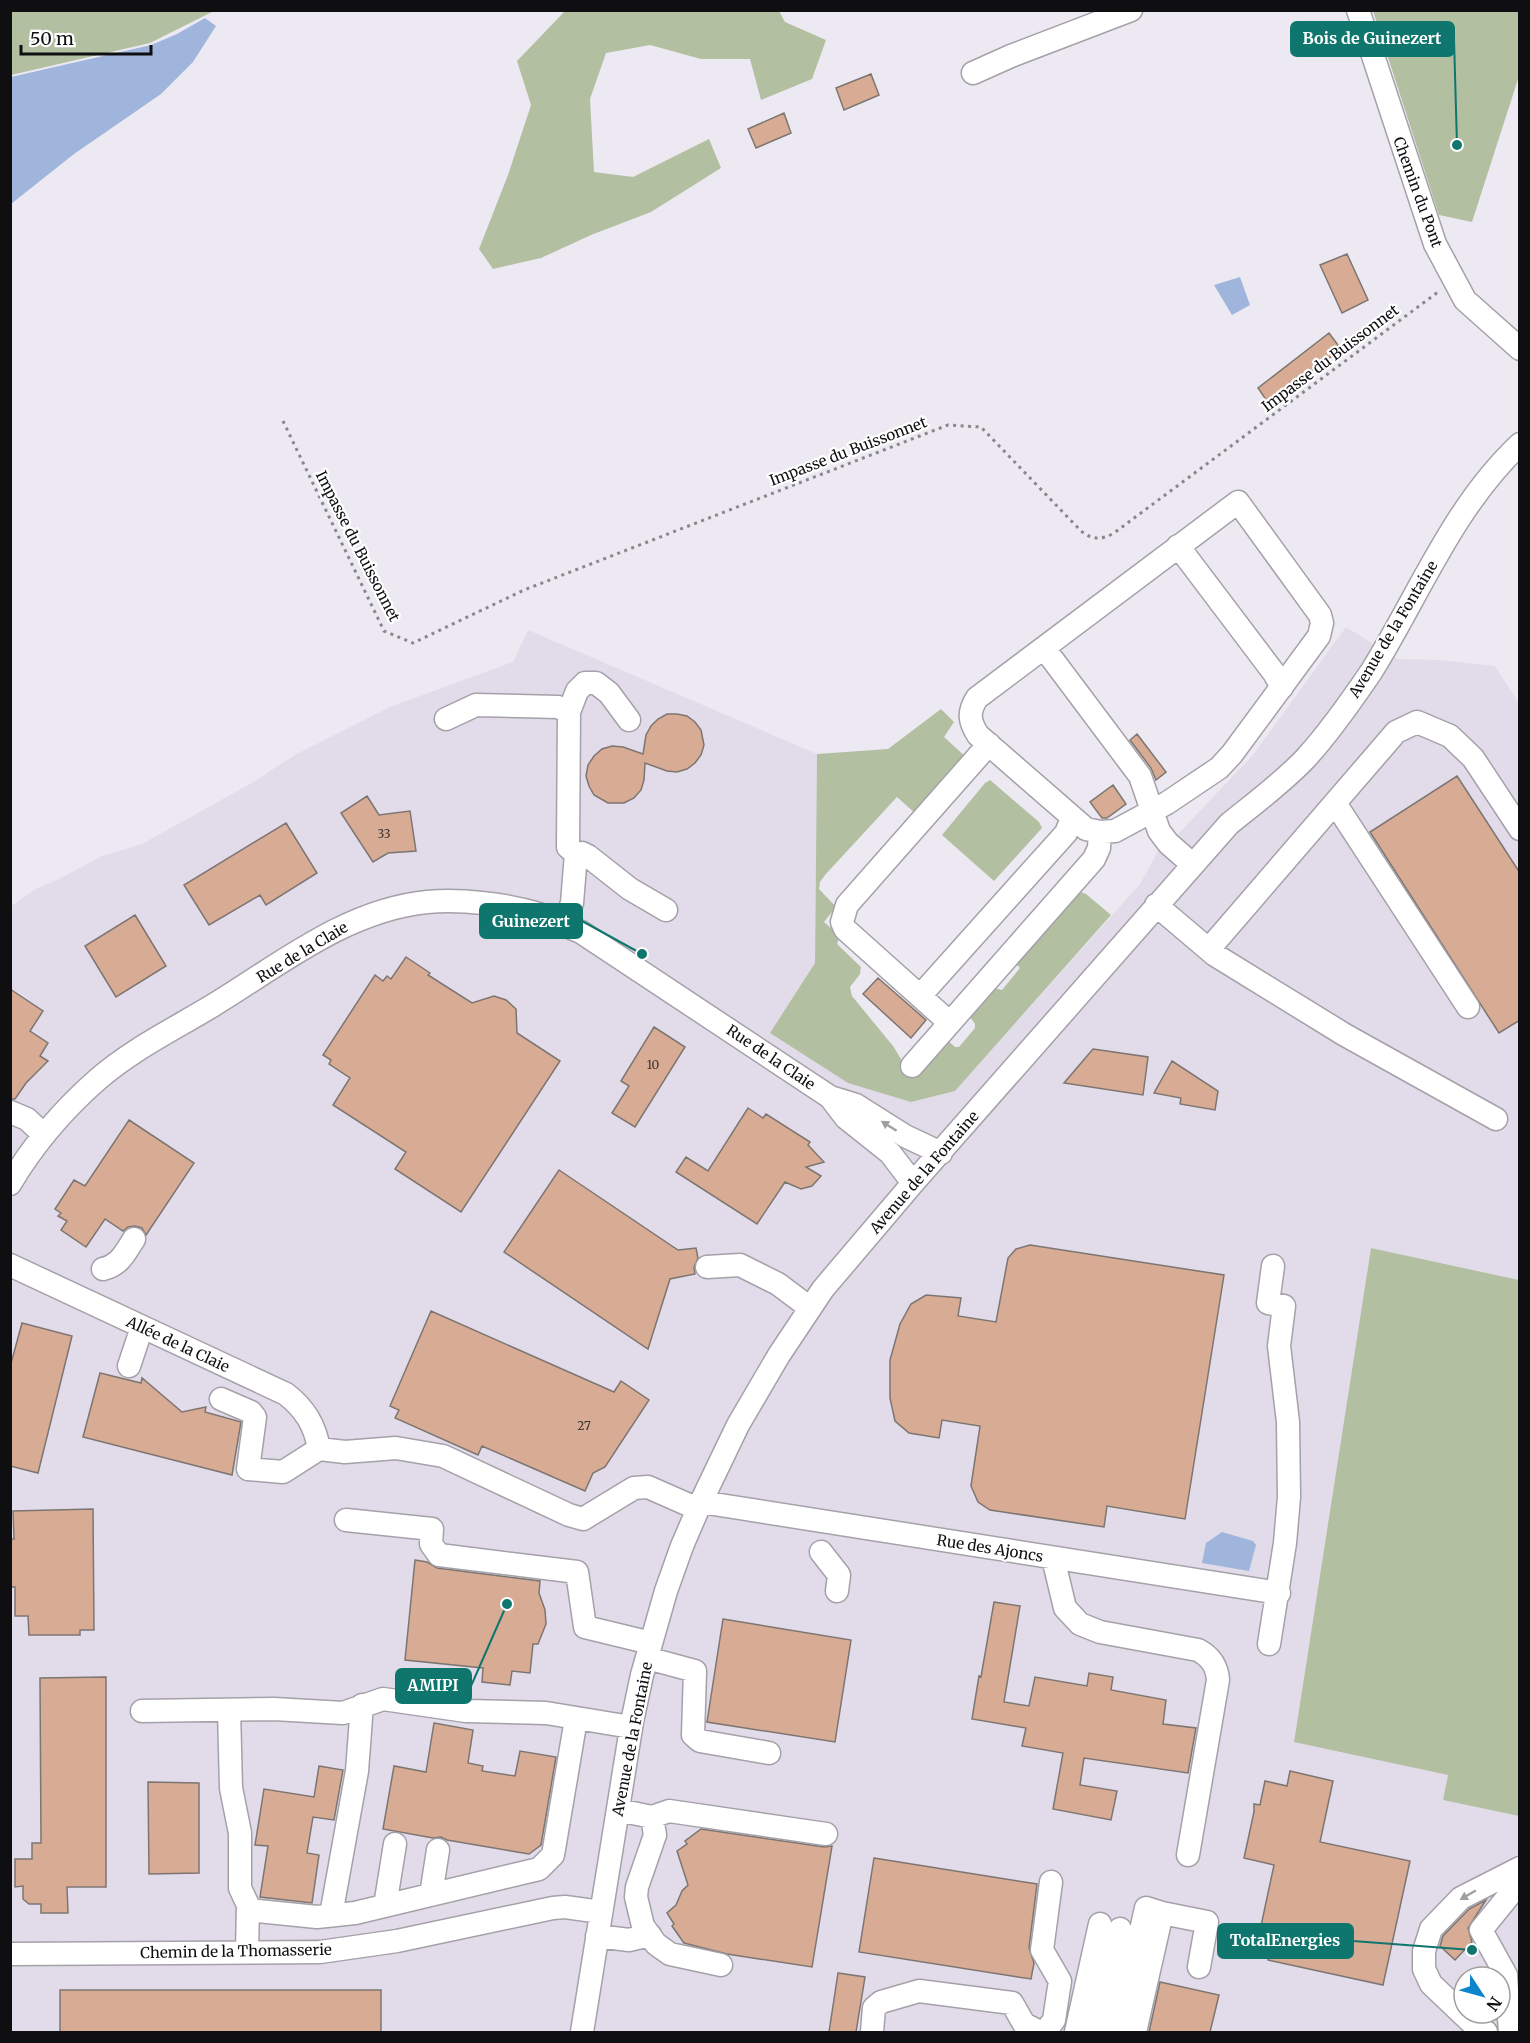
<svg xmlns="http://www.w3.org/2000/svg" width="1530" height="2043" viewBox="0 0 1530 2043" font-family="Merriweather,serif">
<style>
.built{fill:#e2dbea;fill-rule:evenodd}
.green{fill:#b3bfa1}
.water{fill:#9fb5dc}
.building{fill:#d8ac94;stroke:#7d7571;stroke-width:1.5}
.lines{fill:none;stroke-linecap:round;stroke-linejoin:round}
.minor-casing{stroke:#a4a1a9;stroke-width:25}
.path{stroke:#89868c;stroke-width:3;stroke-dasharray:3 4.5;stroke-linecap:butt}
.minor{stroke:#fff;stroke-width:22}
.oneway{fill:#9f9fa0}
.labels{text-anchor:middle;dominant-baseline:central;stroke-width:4.5;stroke-linejoin:round;paint-order:stroke}
.number-label{font-size:12px;fill:#413632}
.street-label{font-size:15px;fill:#0f0e11;stroke:#fff}
.leader{fill:none;stroke:#0f766e;stroke-width:2}
.callout-dot{fill:#0f766e;stroke:#fff;stroke-width:2}
.callout{fill:#0f766e;stroke:#0f766e;stroke-width:2}
.callout-label{font-size:16px;text-anchor:middle;font-weight:bold;fill:#fff}
</style>
<rect width="100%" height="100%" fill="#ede9f2"/>
<path class="built" d="M1346,627L1398,659L1441,660L1495,666L1520,705L1519,1280L1371,1248L1294,1741L1448,1775L1443,1800L1519,1816L1520,2021L1517,2032H11L10,907L36,889L61,878L102,856L142,844L250,784L295,755L390,707L513,662L528,630L817,754L815,963L770,1033L911,1102L955,1091L1140,884L1157,853L1181,831L1253,755ZM1464,1977H1500V2013H1464Z"/>
<path class="green" d="M11,10H214V11L150,43L11,75Z
M565,11H779L785,22L826,40L812,79L761,100L750,59H701L650,45L606,53L590,99L594,172L633,177L709,139L721,168L651,212L591,235L541,258L493,269L479,249L508,175L531,105L517,61Z
M1373,11H1519V76L1472,222L1439,215Z
M941,709L954,722L944,737L968,759L916,814L897,797L825,875L820,882L819,889L836,907L824,922L840,936L837,944L861,967L860,974L850,987L852,996L893,1046L906,1067L945,1038L955,1047H959L975,1028V1024L970,1017L994,988L1002,990L1020,968L1013,961L1074,895L1081,892L1086,894L1111,915L955,1091L911,1102L848,1083L770,1033L815,963L817,754L888,749Z
M990,780L1039,822L1042,828L994,881L942,835L985,783Z
M1371,1248L1519,1280V1816L1443,1800L1448,1775L1294,1742Z"/>
<path class="water" d="M205,18L216,26L193,62L161,94L74,154L11,204V77L151,45L177,34Z
M1240,277L1250,305L1232,315L1214,285Z
M1222,1532L1253,1541L1256,1545L1249,1571L1202,1563L1206,1543Z"/>
<path class="building" d="M871,74L879,95L844,110L836,88Z
M784,113L791,133L756,148L748,129Z
M1347,254L1368,300L1342,313L1320,265Z
M1329,333L1341,349L1269,404L1258,388Z
M667,714H677L687,716L695,722L701,730L704,745L701,755L695,763L687,769L677,772L667,771L645,763L644,780L641,790L634,798L624,803H608L594,795L589,786L586,776L588,765L594,756L602,749L612,746L623,747L643,754L646,735L651,726L658,719Z
M1137,734L1166,772L1156,780L1151,768L1130,740Z
M1457,776L1520,873V1020L1499,1033L1370,832Z
M1113,785L1126,804L1107,818H1102L1090,802Z
M367,796L379,815L410,811L416,851L388,853L373,862L341,813Z
M286,823L317,873L266,905L260,895L209,925L184,885Z
M135,915L166,966L116,997L85,946Z
M406,957L430,973L428,975L472,1003L494,996L506,1000L516,1009L517,1033L560,1061L461,1212L395,1169L406,1152L333,1105L350,1078L329,1064L331,1060L323,1055L375,975L383,981L387,976L391,979Z
M878,978L926,1020L911,1038L863,994Z
M10,989L43,1011L30,1031L48,1043L40,1056L48,1061L26,1083L15,1099H10Z
M654,1027L685,1047L635,1127L612,1113L629,1086L621,1081Z
M1093,1049L1148,1057L1143,1095L1064,1083Z
M1172,1061L1218,1091L1215,1110L1180,1104L1181,1098L1154,1093Z
M748,1108L763,1118L766,1114L810,1142L808,1145L824,1162L806,1167L821,1176L812,1186L801,1189L785,1182L757,1224L676,1172L686,1157L708,1171Z
M129,1120L194,1163L146,1235L142,1228L135,1226L128,1227L123,1231L105,1219L86,1247L61,1230L67,1221L58,1216L61,1213L55,1209L74,1180L85,1186Z
M559,1170L678,1250L696,1248L698,1258L694,1267L695,1274L670,1279L648,1349L504,1252Z
M1030,1245L1224,1275L1185,1519L1107,1506L1104,1527L990,1510L978,1502L971,1486L980,1426L942,1420L939,1438L909,1433L895,1421L890,1398V1360L900,1324L911,1304L926,1295L961,1298L958,1316L996,1322L1008,1258L1016,1249Z
M431,1311L614,1392L621,1381L649,1400L605,1467L593,1473L585,1491L482,1446L478,1455L395,1418L399,1410L390,1406Z
M22,1323L72,1336L38,1473L10,1466V1367Z
M100,1373L141,1383L142,1378L182,1412L206,1407L205,1412L241,1422L232,1475L83,1437Z
M93,1509L94,1630H80V1635H29L28,1616H15V1587H10V1539H14L13,1511Z
M415,1560L427,1562L437,1568L540,1581L539,1593L545,1610L546,1624L538,1644H533L530,1673L512,1671L510,1685L482,1682L483,1668L405,1660Z
M994,1602L1020,1606L1004,1702L1029,1706L1035,1677L1087,1686L1089,1673L1113,1677L1111,1690L1166,1700L1163,1724L1196,1728L1188,1773L1084,1758L1080,1785L1117,1791L1111,1820L1053,1809L1063,1753L1022,1746L1026,1728L972,1719L979,1676L981,1677Z
M723,1619L851,1640L835,1742L707,1722Z
M106,1677V1887H67L68,1913H41V1904H29L23,1899V1886L15,1887V1859H32V1843H41L40,1678Z
M434,1723L473,1730L468,1763L483,1766L482,1771L515,1776L520,1751L556,1757L541,1845L529,1854L447,1840L441,1837L433,1838L383,1829L394,1766L426,1772Z
M319,1766L343,1770L334,1820L313,1817L307,1853L319,1855L312,1903L260,1897L268,1846L255,1845L264,1789L314,1797Z
M1290,1771L1333,1781L1320,1842L1410,1861L1383,1985L1268,1960L1274,1929L1261,1926L1274,1865L1244,1858L1254,1812V1804L1260,1805L1265,1781L1287,1786Z
M148,1782L199,1783V1873L149,1874Z
M701,1829L824,1847L832,1846L812,1967L727,1954L684,1943L672,1926L674,1924L667,1913L676,1905L682,1891L688,1885L677,1851L687,1844L685,1841Z
M874,1858L1037,1884L1029,1948L1034,1963L1031,1979L859,1952Z
M1486,1900L1468,1928L1472,1942L1455,1960L1440,1946L1443,1936L1469,1909Z
M838,1973L865,1977L856,2032H829Z
M1160,1982L1219,1995L1210,2032H1149Z
M60,1990H381V2032H60Z"/>
<g class="lines">
<defs>
<path id="minor" d="M1358,10L1435,244L1465,300L1520,349
M973,73L1011,56L1131,10
M1238,502L1320,615L1322,623L1319,636L1232,754L1219,768L1167,803L1115,831L1100,832L1086,829L978,735C969,721 968,712 977,698Z
M1178,546L1274,673L1282,687
M1044,648L1140,776L1159,831L1168,843L1193,865
M569,712L577,691L585,683H596L609,693L629,720
M446,719L476,705L558,707L569,712L568,847L576,854
M1335,803L1468,1007
M1156,905L1215,955L1345,1035L1496,1119
M564,925L572,903L576,854L582,853L588,856L630,889L666,910
M1209,949L1396,732L1417,722L1450,736L1473,758L1520,829
M920,996L1066,833L1072,818
M950,1023L845,929L842,922L847,905L989,744
M912,1066L1094,859L1099,848L1100,832
M830,1097L846,1118L890,1153L913,1183
M10,1112L27,1119L44,1135
M10,1184C33,1145 63,1110 97,1080C131,1050 174,1029 212,1006C278,966 346,910 427,902C462,899 506,904 539,914C554,919 567,927 581,932L830,1097L856,1105L905,1136L941,1153
M10,1265L286,1394C305,1409 315,1425 319,1449
M707,1267L740,1265L778,1284L810,1308
M103,1269C120,1265 125,1253 134,1239
M129,1366L142,1327
M221,1399L251,1412L255,1417L248,1469L283,1472L319,1449L345,1452L396,1448L443,1456L569,1515L583,1519L634,1488L648,1487L698,1509
M701,1502L1279,1593
M346,1520L432,1529L431,1544L439,1555L577,1572L585,1627L651,1643
M821,1552L839,1575L837,1591
M1053,1558L1065,1608L1080,1624L1100,1632L1198,1650C1211,1657 1217,1666 1218,1680L1188,1855
M1269,1644L1285,1543L1289,1497L1288,1422L1279,1346L1284,1306L1268,1303L1273,1266
M647,1658L695,1671L693,1735L700,1741L769,1753
M229,1710L231,1788L240,1833V1888L248,1905L247,1952
M142,1711L274,1709L343,1713L383,1699L466,1711L546,1713L631,1727
M618,1810L652,1817L669,1811L826,1834
M652,1817L655,1835L637,1887L636,1897L643,1926L656,1944L670,1954L721,1965
M431,1895L438,1850
M385,1906L395,1844
M248,1910L317,1917L355,1913L539,1869L553,1855L576,1719
M331,1915L357,1771L362,1705
M597,1936L629,1940L650,1935
M10,1954L320,1952L397,1941L553,1908L565,1907L601,1912
M582,2032L632,1722L642,1675L666,1591L682,1546L701,1502L738,1425L779,1355L823,1289L913,1183L1229,824C1255,803 1282,783 1305,759C1328,734 1352,700 1371,672C1419,595 1453,507 1520,444
M872,2032L874,2008L881,2002L919,1991L1012,2003L1024,2024L1036,2030L1037,2032
M1045,2032L1054,2020L1060,1981L1042,1950L1051,1882
M1076,2032L1100,1924
M1097,2032L1120,1929
M1118,2032L1146,1908L1162,1913
M1135,2032L1162,1913L1207,1922L1199,1967
M1486,2032L1473,2024L1431,1984L1424,1969V1951L1431,1929L1461,1898L1520,1868
M1510,2032L1506,1975L1481,1930L1520,1882"/>
</defs>
<use href="#minor" class="minor-casing"/>
<path class="path" d="M283,421L384,631L413,643L524,590L948,425L981,427L1081,531C1092,540 1102,540 1114,533L1438,292"/>
<use href="#minor" class="minor"/>
</g>
<defs><path id="oneway-solid" d="M-6-.8H1V-3.2L6.5 0L1 3.2V.8H-6Z" transform="scale(1.5)"/></defs>
<g class="oneway">
<use href="#oneway-solid" transform="translate(889 1126) rotate(-148)"/>
<use href="#oneway-solid" transform="translate(1468 1895) rotate(150)"/>
</g>
<g class="labels">
<g class="number-label">
<text x="384" y="833">33</text>
<text x="653" y="1064">10</text>
<text x="584" y="1425">27</text>
</g>
<g class="street-label">
<text transform="translate(1418 192) rotate(70)">Chemin du Pont</text>
<text transform="translate(1330 358) rotate(-37)">Impasse du Buissonnet</text>
<text transform="translate(848 451) rotate(-21)">Impasse du Buissonnet</text>
<text transform="translate(358 546) rotate(63)">Impasse du Buissonnet</text>
<text transform="translate(1393 629) rotate(-59)">Avenue de la Fontaine</text>
<text transform="translate(302 952) rotate(-31)">Rue de la Claie</text>
<text transform="translate(771 1057) rotate(34)">Rue de la Claie</text>
<text transform="translate(924 1172) rotate(-49)">Avenue de la Fontaine</text>
<text transform="translate(178 1344) rotate(25)">Allée de la Claie</text>
<text transform="translate(990 1548) rotate(9)">Rue des Ajoncs</text>
<text transform="translate(632 1739) rotate(-79)">Avenue de la Fontaine</text>
<text transform="translate(236 1951) rotate(-1)">Chemin de la Thomasserie</text>
</g>
</g>
<path class="leader" d="M1457 145L1454 39M642 954L582 921M507 1604L471 1686M1472 1950L1353 1941"/>
<g class="callout-dot">
<circle cx="1457" cy="145" r="6"/>
<circle cx="642" cy="954" r="6"/>
<circle cx="507" cy="1604" r="6"/>
<circle cx="1472" cy="1950" r="6"/>
</g>
<g class="callout">
<rect x="1291" y="22" width="163" height="34" rx="6"/>
<rect x="480" y="904" width="102" height="34" rx="6"/>
<rect x="396" y="1669" width="75" height="34" rx="6"/>
<rect x="1218" y="1924" width="135" height="34" rx="6"/>
</g>
<g class="callout-label">
<text x="1372" y="44">Bois de Guinezert</text>
<text x="531" y="927">Guinezert</text>
<text x="433" y="1691">AMIPI</text>
<text x="1285" y="1946">TotalEnergies</text>
</g>
<rect width="1530" height="2043" fill="none" stroke="#0f0e11" stroke-width="24"/>
<g transform="translate(1482 1995) rotate(126)"><circle r="28" fill="#ffffff" stroke="#9f9fa0" stroke-width="1.5"/>
<path d="M0-4.5L10 22L0 15L-10 22Z" fill="#0c85cd"/>
<text y="-9" font-size="16" font-weight="bold" text-anchor="middle" fill="#0f0e11">N</text>
</g>
<path d="M21 45v9h130v-9" fill="none" stroke="#0f0e11" stroke-width="3"/>
<text x="30" y="45" font-size="18" fill="#0f0e11" stroke="#ffffff" stroke-width="4.5" paint-order="stroke">50 m</text>
</svg>
